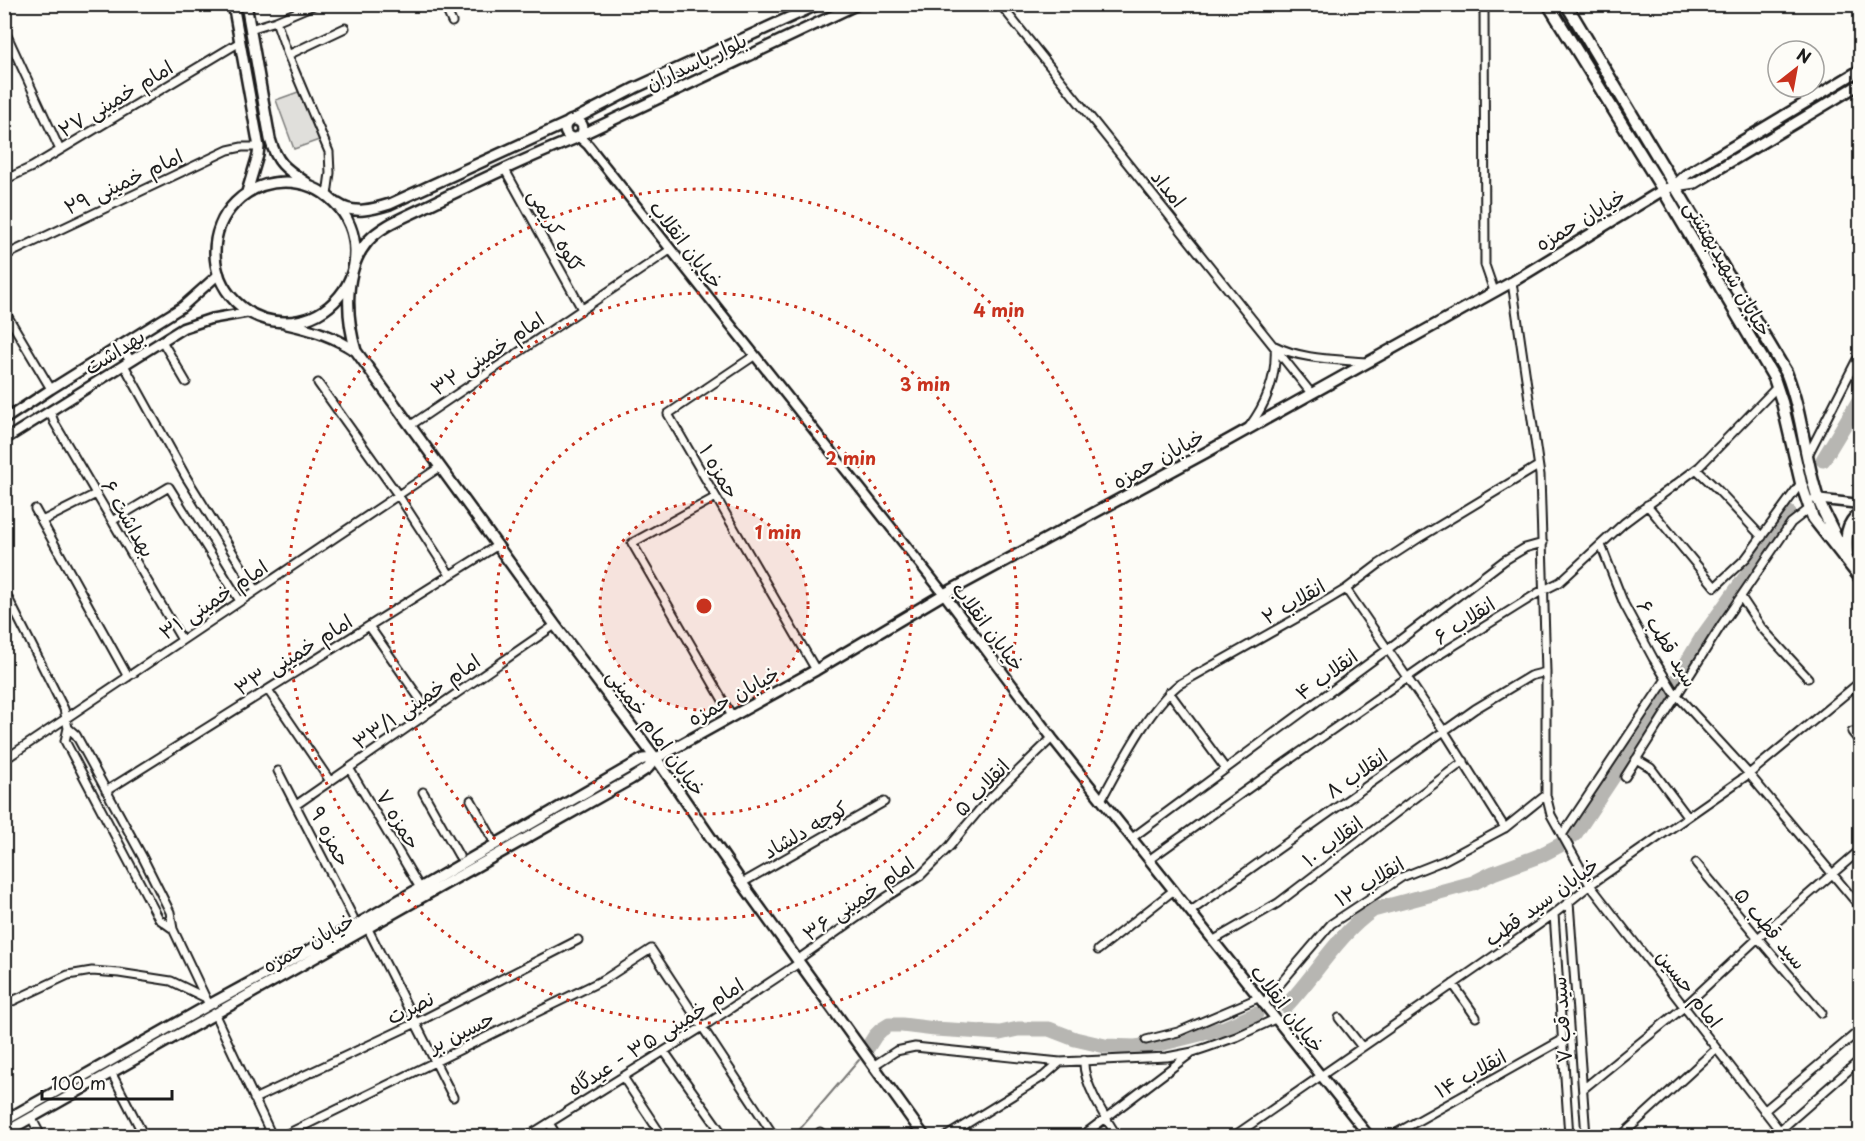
<svg xmlns="http://www.w3.org/2000/svg" width="1865" height="1141" viewBox="0 0 1865 1141" font-family="'Playpen Sans','Playpen Sans Arabic',sans-serif">
<style>
.green{fill:#e0dfdb;stroke:#7e7e7c;stroke-width:1.5}
.lines{fill:none;stroke-linecap:round;stroke-linejoin:round}
.stream{stroke:#797876;stroke-width:2}
.river{stroke:#b7b6b2;stroke-width:15}
.minor-casing{stroke:#1c1c1c;stroke-width:11}
.tertiary-casing{stroke:#1c1c1c;stroke-width:13}
.secondary-casing{stroke:#1c1c1c;stroke-width:14}
.primary-casing{stroke:#1c1c1c;stroke-width:15}
.minor{stroke:#fdfcf7;stroke-width:7}
.tertiary{stroke:#fdfcf7;stroke-width:8}
.secondary{stroke:#fdfcf7;stroke-width:9}
.primary{stroke:#fdfcf7;stroke-width:10}
.ring{fill:none;stroke:#c8321e;stroke-width:3;stroke-dasharray:3 6}
.labels{text-anchor:middle;dominant-baseline:central;stroke-width:4.5;stroke-linejoin:round;paint-order:stroke}
.street-label{font-size:20px;fill:#1c1c1c;stroke:#fdfcf7}
.centre{fill:#c8321e;stroke:#fdfcf7;stroke-width:3}
.ring-label{font-size:18px;text-anchor:middle;font-weight:bold;fill:#c8321e;stroke:#fdfcf7;stroke-width:4.5;stroke-linejoin:round;paint-order:stroke}
</style>
<rect width="100%" height="100%" fill="#fdfcf7"/>
<filter id="ink" filterUnits="userSpaceOnUse"><feTurbulence type="fractalNoise" baseFrequency=".0167" numOctaves="2"/><feDisplacementMap in="SourceGraphic" scale="12" xChannelSelector="R" yChannelSelector="G"/><feConvolveMatrix kernelMatrix="1 2 1 2 8 2 1 2 1" color-interpolation-filters="sRGB"/></filter>
<g filter="url(#ink)">
<path class="green" d="M301,91L319,140L294,149L276,100Z"/>
<g class="lines">
<path class="stream" d="M794,1136L859,1060"/>
<path class="river" d="M1823,460L1860,399
M1676,681L1701,639L1758,560L1789,513
M1571,837L1575,834L1668,694
M1286,1006C1316,975 1337,935 1373,910L1473,883L1493,873L1539,856L1560,845
M868,1047L875,1036L881,1030L889,1025H902L935,1029L1000,1033L1018,1029H1049L1075,1039L1105,1046L1135,1047L1164,1043L1224,1028L1256,1014"/>
<defs>
<path id="minor" d="M444,4L452,22
M1000,4L1311,393
M1484,4L1485,265L1494,291
M276,21L288,55L329,152L330,173L327,195
M4,29L60,150
M250,29L276,21L316,4
M288,55L345,28
M504,168L582,309
M4,180L32,167L240,42
M4,256L228,150L242,147H259
M1512,282L1540,475L1546,672V795L1551,815L1590,885L1784,1136
M4,310L51,389
M162,341L186,382
M754,356L668,414L816,670
M124,365L186,477L256,590
M318,383L398,495L450,575
M50,411L54,422L182,640
M411,425L670,250
M1249,427C1267,403 1277,376 1275,346C1302,360 1337,359 1366,362
M1808,455L1856,361L1860,357
M1696,469L1717,489L1762,537
M716,497L632,543L732,716
M1647,505L1715,587L1746,558L1801,483
M35,509L128,677
M42,521L96,494
M112,521L169,487L240,601
M1601,545L1624,604L1653,658L1674,692L1749,774L1860,907
M1346,589L1444,731L1505,828
M4,590L64,709L68,728L65,741L159,919L173,929
M1741,597L1761,627L1808,678
M369,626L429,712
M268,690L330,781
M1169,692L1225,768
M68,728L76,735L143,858L170,912L173,929L209,1005
M1852,732L1860,742
M1636,759L1651,768L1687,816
M4,760L440,467
M349,768L420,888
M278,771L353,917
M1625,777L1722,624L1791,523L1809,509
M106,791L498,545
M423,792L459,856
M471,800L492,838
M1101,800C1121,764 1147,711 1178,685L1304,614L1346,589L1379,564L1419,538L1538,466
M296,805L555,625
M1562,835L1666,679
M1132,838L1388,649L1505,560L1525,548L1543,543
M1150,859L1249,788L1442,653L1538,593L1560,582L1624,523L1699,467L1777,387
M1696,863L1758,938L1822,1013
M742,883L884,802
M1569,902L1586,1136
M1191,911L1475,709L1530,676L1546,672
M1554,914L1569,1136
M368,929L453,1097
M1214,940L1278,903L1464,761
M1098,950L1174,890
M797,960L885,898L920,876L950,846L965,827L986,802L1052,738
M1453,984L1476,1017
M1263,1004L1331,924L1402,877L1445,860L1505,828L1546,795
M4,1005L68,975L92,971L119,973L171,981L204,997
M215,1015L272,1136
M1339,1018L1362,1047
M1146,1040L1178,1032L1258,998
M664,1051L724,1136
M1084,1060C1082,1082 1105,1117 1117,1136
M873,1066L896,1051L915,1047L1060,1062L1167,1057L1193,1052L1208,1047L1236,1037L1275,1019
M111,1072L144,1136
M623,1077L662,1136
M1583,1089L1684,1007L1758,938L1860,850
M254,1099L416,1023L578,940
M1764,1111L1860,1030
M31,1117L41,1136
M549,1123L557,1136
M1779,1131L1860,1060
M820,1132L824,1136
M283,1136L605,979L651,949L774,1136
M528,1136L701,1028L799,963
M947,1136L1044,1076L1060,1062
M1082,1136L1190,1054
M1234,1136L1481,965L1554,914L1590,885L1749,774L1860,682
M1391,1136L1562,1040V1038
M1621,1136L1716,1049"/>
<path id="tertiary" d="M579,137L588,145L944,594L1052,738L1369,1136
M120,345L130,360
M4,420L51,389L182,307L219,274
M4,440L183,328L210,319L250,312
M1815,499L1860,504
M1773,1136L1779,1131"/>
<path id="secondary" d="M233,4L259,147L258,155L247,192
M246,4L270,139C277,164 286,169 307,183
M565 129a9 9 0 1 1 18 0a9 9 0 1 1-18 0Z
M573,120L635,88L819,4
M581,135L858,4
M574,139C524,159 476,182 427,206C408,216 383,224 368,241C343,270 346,317 356,351L555,625L660,764L742,883L924,1136
M215 252a70 70 0 1 1 140 0a70 70 0 1 1-140 0Z
M1674,186L1687,174L1860,70
M338,204C353,215 374,209 390,204L567,123
M287,324C314,330 333,336 356,351
M4,1121L209,1005L363,921L643,759L656,758L664,754L816,670L944,594L1205,453L1512,282L1663,190L1674,186L1695,183L1860,84
M4,1133L631,779L648,768L656,758"/>
<path id="primary" d="M1548,4L1663,190L1774,378L1782,402L1801,483L1813,518L1860,578
M1566,4L1786,372C1803,415 1804,457 1818,499C1824,514 1833,530 1840,545
M1847,555C1846,537 1845,524 1860,513"/>
</defs>
<use href="#minor" class="minor-casing"/>
<use href="#tertiary" class="tertiary-casing"/>
<use href="#secondary" class="secondary-casing"/>
<use href="#primary" class="primary-casing"/>
<use href="#minor" class="minor"/>
<use href="#tertiary" class="tertiary"/>
<use href="#secondary" class="secondary"/>
<use href="#primary" class="primary"/>
</g>
</g>
<circle cx="704" cy="606" r="104" fill="#c8321e" fill-opacity=".12"/>
<g class="ring">
<circle cx="704" cy="606" r="104"/>
<circle cx="704" cy="606" r="208"/>
<circle cx="704" cy="606" r="313"/>
<circle cx="704" cy="606" r="417"/>
</g>
<g class="labels">
<g class="street-label">
<text transform="translate(696 61) rotate(-25)">بلوار پاسداران</text>
<text transform="translate(115 98) rotate(-31)">امام خمینی ۲۷</text>
<text transform="translate(123 181) rotate(-25)">امام خمینی ۲۹</text>
<text transform="translate(1169 188) rotate(51)">امداد</text>
<text transform="translate(1580 219) rotate(-31)">خیابان حمزه</text>
<text transform="translate(557 230) rotate(61)">ککوه کریمی</text>
<text transform="translate(687 244) rotate(52)">خیابان انقلاب</text>
<text transform="translate(1729 268) rotate(60)">خیابان شهیدبهشتی</text>
<text transform="translate(114 351) rotate(-32)">بهداشت</text>
<text transform="translate(487 353) rotate(-34)">امام خمینی ۳۲</text>
<text transform="translate(1158 458) rotate(-29)">خیابان حمزه</text>
<text transform="translate(720 471) rotate(60)">حمزه ۱</text>
<text transform="translate(129 518) rotate(60)">بهداشت ۶</text>
<text transform="translate(213 599) rotate(-34)">امام خمینی ۳۱</text>
<text transform="translate(1293 601) rotate(-30)">انقلاب ۲</text>
<text transform="translate(1464 620) rotate(-33)">انقلاب ۶</text>
<text transform="translate(989 626) rotate(53)">خیابان انقلاب</text>
<text transform="translate(1668 643) rotate(59)">سید قطب ۶</text>
<text transform="translate(293 654) rotate(-32)">امام خمینی ۳۳</text>
<text transform="translate(1326 674) rotate(-36)">انقلاب ۴</text>
<text transform="translate(733 695) rotate(-29)">خیابان حمزه</text>
<text transform="translate(416 701) rotate(-35)">امام خمینی ۳۳/۱</text>
<text transform="translate(657 732) rotate(54)">خیابان امام خمینی</text>
<text transform="translate(1356 773) rotate(-35)">انقلاب ۸</text>
<text transform="translate(981 787) rotate(-46)">انقلاب ۵</text>
<text transform="translate(399 819) rotate(59)">حمزه ۷</text>
<text transform="translate(805 829) rotate(-30)">کوچه دلشاد</text>
<text transform="translate(331 836) rotate(63)">حمزه ۹</text>
<text transform="translate(1332 841) rotate(-37)">انقلاب ۱۰</text>
<text transform="translate(1369 881) rotate(-31)">انقلاب ۱۲</text>
<text transform="translate(858 898) rotate(-35)">امام خمینی ۳۶</text>
<text transform="translate(1541 901) rotate(-36)">خیابان سید قطب</text>
<text transform="translate(1771 928) rotate(50)">سید قطب ۵</text>
<text transform="translate(308 942) rotate(-29)">خیابان حمزه</text>
<text transform="translate(1690 988) rotate(52)">امام حسین</text>
<text transform="translate(410 1007) rotate(-26)">نصرت</text>
<text transform="translate(1288 1008) rotate(52)">خیابان انقلاب</text>
<text transform="translate(1561 1020) rotate(-94)">سید قب ۷</text>
<text transform="translate(461 1031) rotate(-26)">حسین بر</text>
<text transform="translate(655 1036) rotate(-32)">امام خمینی ۳۵ - عیدگاه</text>
<text transform="translate(1470 1073) rotate(-29)">انقلاب ۱۴</text>
</g>
</g>
<circle cx="704" cy="606" r="9" class="centre"/>
<g class="ring-label">
<text x="999" y="317">4 min</text>
<text x="925" y="391">3 min</text>
<text x="851" y="465">2 min</text>
<text x="778" y="539">1 min</text>
</g>
<rect width="1865" height="1141" fill="none" stroke="#fdfcf7" stroke-width="24"/>
<rect x="12" y="12" width="1841" height="1117" fill="none" stroke="#1c1c1c" stroke-width="2" filter="url(#ink)"/>
<g transform="translate(1796 69) rotate(31)"><circle r="28" fill="#fdfcf7" stroke="#a3a29f" stroke-width="1.5"/>
<path d="M0-4.5L10 22L0 15L-10 22Z" fill="#c8321e"/>
<text y="-9" font-size="16" font-weight="bold" text-anchor="middle" fill="#1c1c1c">N</text>
</g>
<path d="M42 1090v9h130v-9" fill="none" stroke="#1c1c1c" stroke-width="3"/>
<text x="51" y="1090" font-size="18" fill="#1c1c1c" stroke="#fdfcf7" stroke-width="4.5" paint-order="stroke">100 m</text>
</svg>
